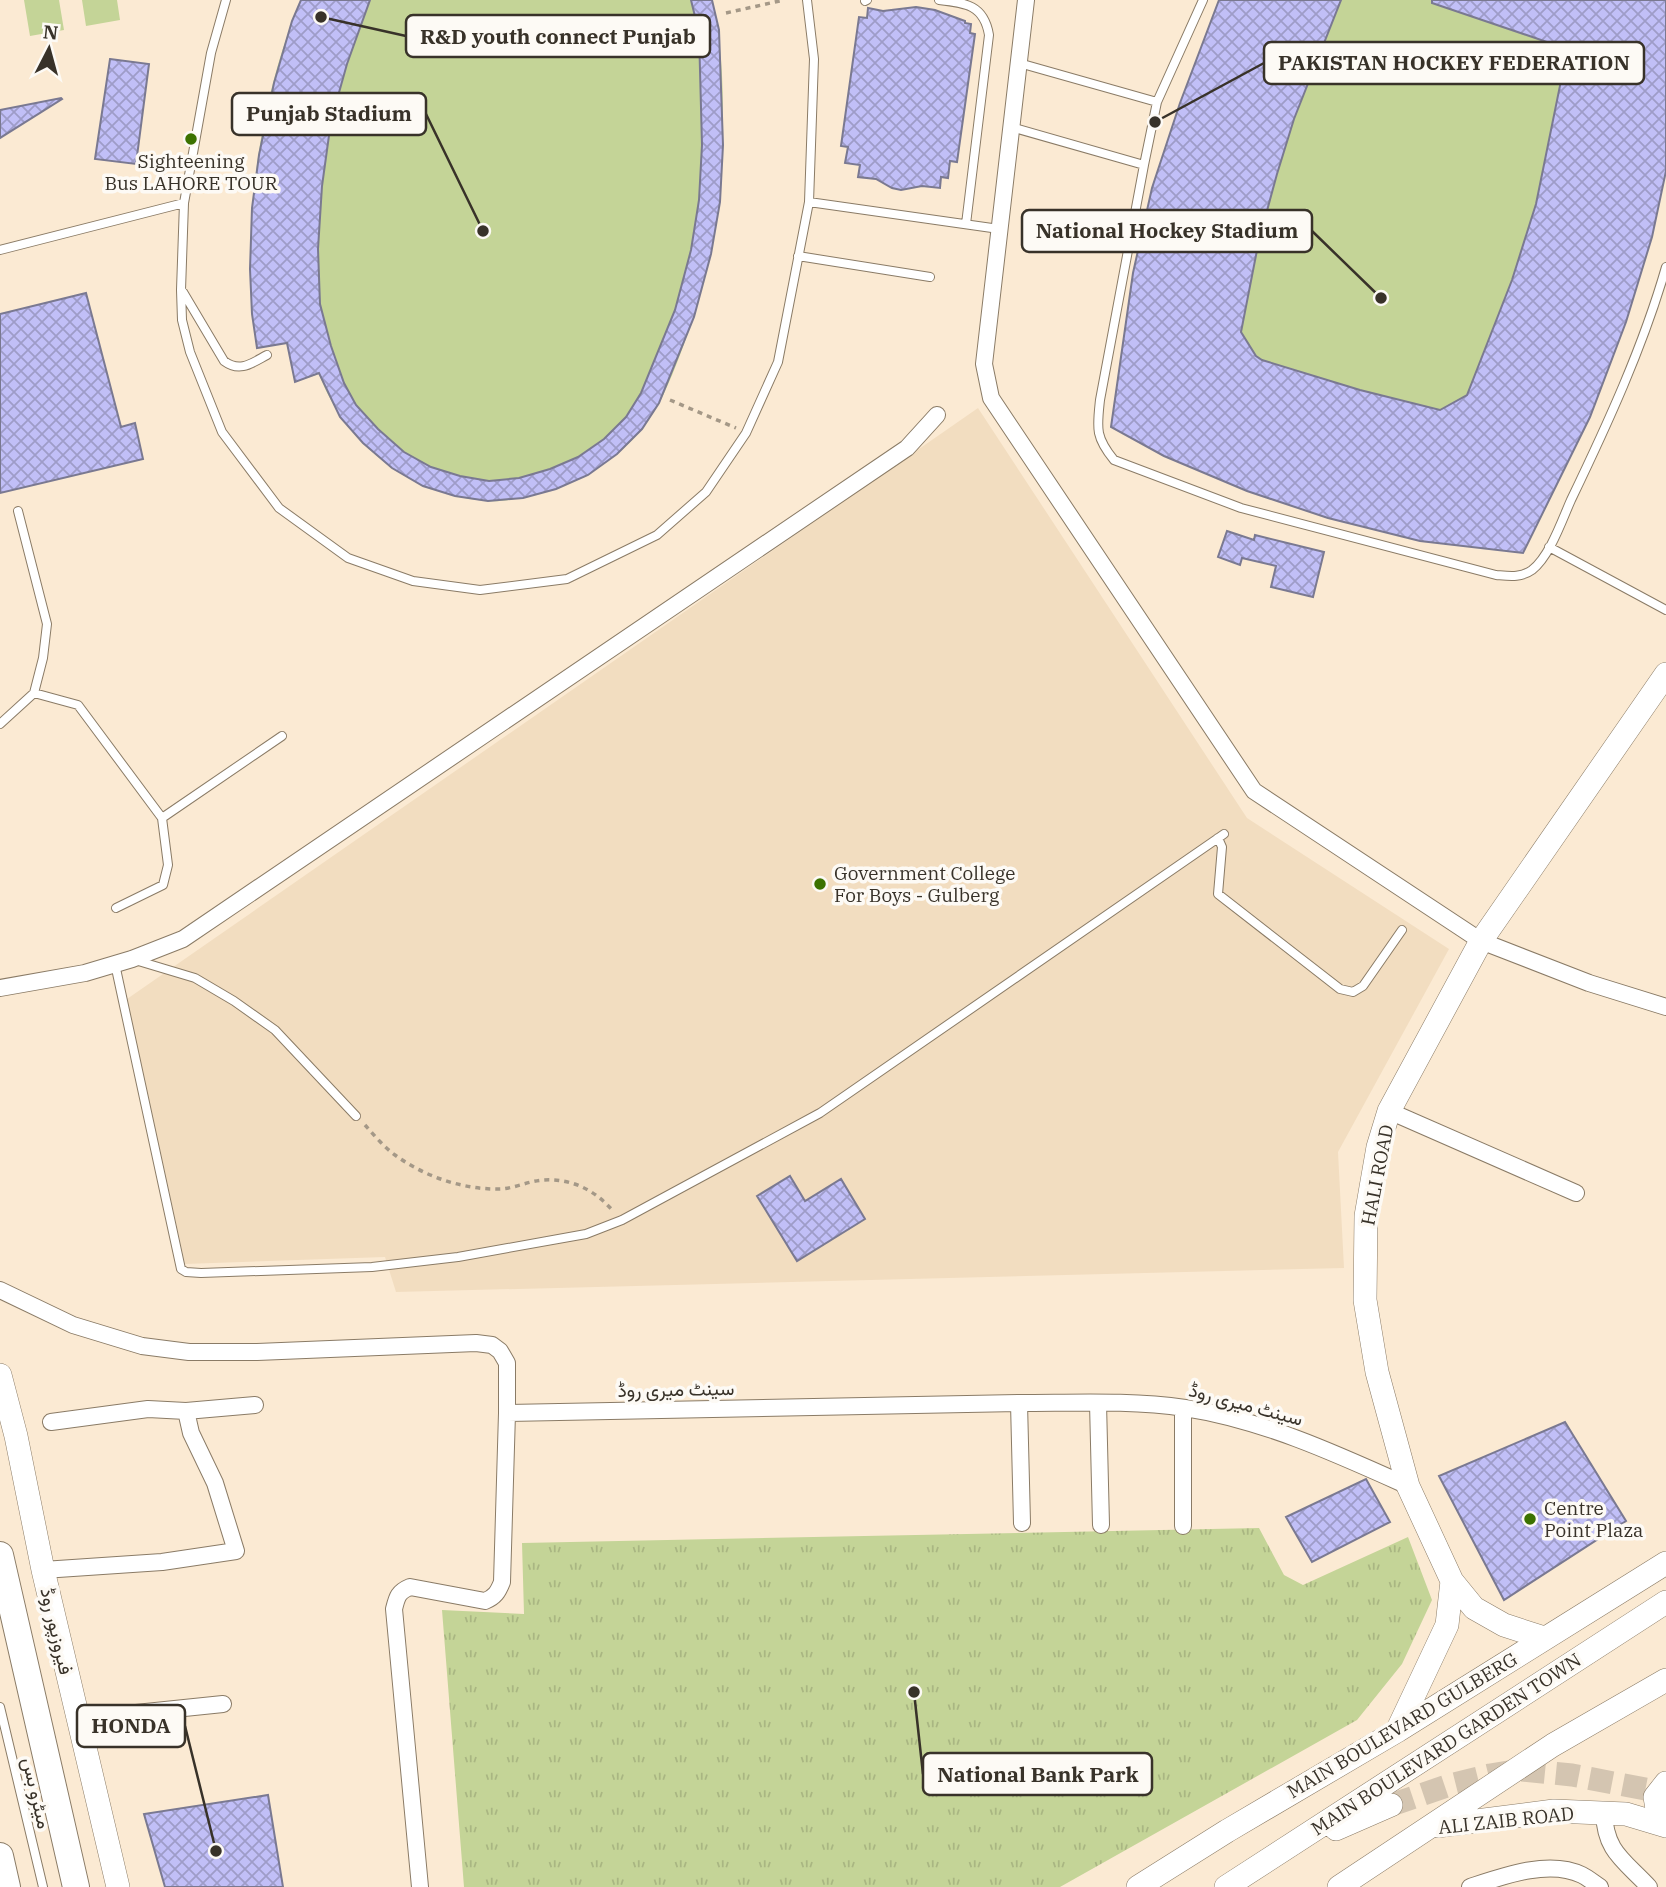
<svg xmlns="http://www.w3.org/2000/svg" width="1666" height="1887" viewBox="0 0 1666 1887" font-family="'IBM Plex Serif',Vazirmatn,serif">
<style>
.built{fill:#f2ddc0}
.park{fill:url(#park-tufts)}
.pitch{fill:#c4d497}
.building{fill:url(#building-cross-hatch);stroke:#7a7991;stroke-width:2}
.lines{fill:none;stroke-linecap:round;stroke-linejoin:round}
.secondary-tunnel{stroke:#d4c5b1;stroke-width:23;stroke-dasharray:23 11;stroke-linecap:butt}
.lane-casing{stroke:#8a7b66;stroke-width:10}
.street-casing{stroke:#8a7b66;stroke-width:18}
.secondary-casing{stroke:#8a7b66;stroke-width:24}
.primary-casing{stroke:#8a7b66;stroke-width:28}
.path{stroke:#a49887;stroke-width:3.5;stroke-dasharray:5 5;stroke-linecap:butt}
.lane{stroke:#fff;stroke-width:8}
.street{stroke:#fff;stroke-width:16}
.secondary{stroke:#fff;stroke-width:23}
.primary{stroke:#fff;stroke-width:26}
.poi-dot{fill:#3c7200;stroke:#fdfaf5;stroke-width:2.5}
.labels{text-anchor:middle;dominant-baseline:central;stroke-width:7;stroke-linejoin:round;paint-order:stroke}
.poi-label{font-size:19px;fill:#383229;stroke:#fdfaf5;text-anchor:start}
.street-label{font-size:19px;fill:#383229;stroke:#fdfaf5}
.leader{fill:none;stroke:#383229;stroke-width:2.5}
.callout-dot{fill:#383229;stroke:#fdfaf5;stroke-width:2.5}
.callout{fill:#fdfaf5;stroke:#383229;stroke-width:2.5}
.callout-label{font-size:21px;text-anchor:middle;font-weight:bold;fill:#383229}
</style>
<defs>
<pattern id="park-tufts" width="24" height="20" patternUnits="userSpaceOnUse" patternTransform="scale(1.75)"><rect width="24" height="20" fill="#c4d497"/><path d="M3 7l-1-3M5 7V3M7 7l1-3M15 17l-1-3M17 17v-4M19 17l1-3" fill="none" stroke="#a9b682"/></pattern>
<pattern id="building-cross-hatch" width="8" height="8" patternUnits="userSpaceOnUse" patternTransform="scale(1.75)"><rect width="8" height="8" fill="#c1bff7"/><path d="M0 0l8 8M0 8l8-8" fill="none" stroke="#9e9cc8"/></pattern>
</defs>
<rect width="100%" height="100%" fill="#fbead3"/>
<path class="built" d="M978,408L1247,818L1449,949L1338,1152L1344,1268L396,1292L385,1257L185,1264L127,999Z"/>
<path class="park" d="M1259,1528L1284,1575L1303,1585L1408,1537L1432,1600L1402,1664L1357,1720L1060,1887H464L442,1610L524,1614L522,1543Z"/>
<path class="pitch" d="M24,0H59L64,30L30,36Z
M82,0H117L120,20L86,26Z
M301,0H712C721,38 723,77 723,116C723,201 710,275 680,355C670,381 659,409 641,430C618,458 592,473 559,485C535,493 512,503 487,501C410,495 345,444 319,374L295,382L287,343L257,348C240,238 257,103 301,0Z
M1219,0H1666L1523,553L1420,541L1328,518L1247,491L1164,456L1111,427L1133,273L1152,188L1180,103Z"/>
<path class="building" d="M301,0H370L347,64L331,121L322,186L318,249L320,304L331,346L344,383L356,405L378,429L404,452L431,467L460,476L489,481L519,478L550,469L578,457L604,439L626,417L641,393L675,310L691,250L699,200L702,145L699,33L691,0H712L719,30L723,145L720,202L711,254L694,317L659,403L642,429L617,454L588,475L556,489L523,498L488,501L455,496L423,486L392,468L363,443L340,417L319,373L295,382L287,343L257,348L252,314L250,269L252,208L259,155L274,83L292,21Z
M1219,0H1341L1294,119L1277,174L1259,240L1241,332L1256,356L1262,360L1360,390L1440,410L1467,395L1512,280L1536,204L1564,66L1553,44L1432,3V0H1666V171L1652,237L1626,322L1590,417L1523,553L1420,541L1328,518L1247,491L1164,456L1111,427L1133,273L1152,188L1180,103Z
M916,7L935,10L965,21V23L971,24L970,33L975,34L957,162L950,161L948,178L941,177L940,188L922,186L901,190L892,188L876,179L858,177L860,165L845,163L848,147L841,146L859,17L867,18L868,8L883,11Z
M110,59L149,64L136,164L95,159Z
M61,98L62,99L0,138V110Z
M86,293L121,427L135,423L143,459L0,493V314Z
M1227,531L1254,540L1255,535L1324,552L1313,597L1271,587L1276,566L1242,558L1240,565L1218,557Z
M790,1176L805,1201L841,1179L865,1219L797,1261L757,1196Z
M1565,1422L1626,1521L1504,1600L1439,1476Z
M1366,1479L1390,1522L1312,1562L1286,1517Z
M268,1795L283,1887H165L144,1814Z"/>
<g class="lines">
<path class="secondary-tunnel" d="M1391,1805L1450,1785L1490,1775L1522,1770L1572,1775L1666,1793"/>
<defs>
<path id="lane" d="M226,0L211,53L184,203L181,290L182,320L190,352L222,432L279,508L348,558L413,581L480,590L567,579L657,535L706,492L746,433L778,362L809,202L814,59L807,0
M939,0C966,3 984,5 989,35L966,224
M865,1L867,0
M1019,63L1157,102L1203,0
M1011,127L1144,165L1100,400C1097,428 1095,437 1114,460L1241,508L1496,575C1509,576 1521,578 1532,570C1550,556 1562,520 1571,500C1607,425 1643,347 1666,267
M1144,165L1157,102
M809,202L999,229
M0,250L184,203
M798,256L930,277
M183,292L224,361C240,373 252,363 267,355
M1549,547L1666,610
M34,693L78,705L162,818L168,865L163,885L116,908
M0,724L34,693L43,658L47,624L18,511
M162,818L282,736
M1218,838L1222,847L1218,894L1340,989L1353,992L1363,986L1402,930
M135,960L195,978L234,1001L275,1030L356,1116
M115,964L181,1269L186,1272L201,1273L372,1267L458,1257L586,1234L622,1220L820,1113L1224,834
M0,1707L43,1887"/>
<path id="street" d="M1026,0L984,364L991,398L1254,791L1481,941L1589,983L1666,1007
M0,988L85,973L132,959L183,939L907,448L937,415
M1389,1111L1576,1193
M0,1290L73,1325L142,1346L189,1352H257L476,1343L492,1345L500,1351L507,1363V1413L502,1582C498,1592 495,1597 485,1601L410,1587C398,1592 397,1597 394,1609L420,1887
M1019,1403L1022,1523
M1098,1403L1101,1525
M1183,1408V1526
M186,1411L255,1405
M507,1413L1019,1403C1074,1403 1131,1400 1185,1408C1263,1420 1337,1454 1408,1486
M43,1570L162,1562L236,1551L215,1483L191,1433L186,1411L148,1409L51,1422
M78,1719L223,1704
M1604,1812C1605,1852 1624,1860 1649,1887
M1470,1887C1503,1876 1549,1859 1582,1875C1588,1878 1594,1883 1600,1887"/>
<path id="secondary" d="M0,1375L16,1436L43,1570L118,1887
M1452,1581L1474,1608L1504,1625L1544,1638
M1397,1731L1447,1625L1452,1581L1408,1486L1377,1372L1365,1300L1366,1216L1378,1147L1389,1111L1481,941L1666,674
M1665,1825L1658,1814L1655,1797L1666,1783
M1437,1826L1554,1811L1626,1814L1666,1826
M1336,1829L1391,1805
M1138,1887L1227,1831L1397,1731L1666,1563
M1226,1887L1666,1602
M1339,1887L1553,1745L1666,1680"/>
<path id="primary" d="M0,1555L76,1887
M0,1856L7,1887"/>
</defs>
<use href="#lane" class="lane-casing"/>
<use href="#street" class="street-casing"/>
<use href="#secondary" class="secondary-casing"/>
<use href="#primary" class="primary-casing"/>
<path class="path" d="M726,13L784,0
M670,400L736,428
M365,1125C374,1135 384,1147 395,1155C425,1177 464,1190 501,1189C515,1188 529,1181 543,1180C571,1178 595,1190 613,1211"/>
<use href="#lane" class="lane"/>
<use href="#street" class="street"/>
<use href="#secondary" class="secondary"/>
<use href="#primary" class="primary"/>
</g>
<g class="poi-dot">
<circle cx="191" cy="139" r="7"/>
<circle cx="820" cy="884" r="7"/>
<circle cx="1530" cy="1519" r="7"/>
</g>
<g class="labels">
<g class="poi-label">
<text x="191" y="161" text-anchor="middle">Sighteening<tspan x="191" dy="22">Bus LAHORE TOUR</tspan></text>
<text x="834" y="873">Government College<tspan x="834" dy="22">For Boys - Gulberg</tspan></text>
<text x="1544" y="1508">Centre<tspan x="1544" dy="22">Point Plaza</tspan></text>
</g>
<g class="street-label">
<text transform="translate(1377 1175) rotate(-79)">HALI ROAD</text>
<text transform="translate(676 1389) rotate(-1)">سینٹ میری روڈ</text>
<text transform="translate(1246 1404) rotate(15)">سینٹ میری روڈ</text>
<text transform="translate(57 1631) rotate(77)">فیروزپور روڈ</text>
<text transform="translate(1402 1725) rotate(-31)">MAIN BOULEVARD GULBERG</text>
<text transform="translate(1446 1744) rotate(-33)">MAIN BOULEVARD GARDEN TOWN</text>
<text transform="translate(37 1793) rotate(77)">میٹرو بس</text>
<text transform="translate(1506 1820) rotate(-6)">ALI ZAIB ROAD</text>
</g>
</g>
<path class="leader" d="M321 17L406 36M1155 122L1264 63M483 231L426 114M1381 298L1312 231M216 1851L185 1726M914 1692L923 1774"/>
<g class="callout-dot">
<circle cx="321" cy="17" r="7"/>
<circle cx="1155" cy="122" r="7"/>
<circle cx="483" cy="231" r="7"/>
<circle cx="1381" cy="298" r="7"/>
<circle cx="216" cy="1851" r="7"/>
<circle cx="914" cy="1692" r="7"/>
</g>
<g class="callout">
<rect x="406" y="15" width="304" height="42" rx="7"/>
<rect x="1264" y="42" width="380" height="42" rx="7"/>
<rect x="232" y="93" width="194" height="42" rx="7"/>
<rect x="1022" y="210" width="290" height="42" rx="7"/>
<rect x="77" y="1705" width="108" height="42" rx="7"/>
<rect x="923" y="1753" width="229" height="42" rx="7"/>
</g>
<g class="callout-label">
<text x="558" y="44">R&amp;D youth connect Punjab</text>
<text x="1454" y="70">PAKISTAN HOCKEY FEDERATION</text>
<text x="329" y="121">Punjab Stadium</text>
<text x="1167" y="238">National Hockey Stadium</text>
<text x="131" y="1733">HONDA</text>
<text x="1038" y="1782">National Bank Park</text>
</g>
<g transform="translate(49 49) rotate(6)" stroke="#fdfaf5" stroke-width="5" paint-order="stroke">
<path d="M0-5L12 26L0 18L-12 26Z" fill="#383229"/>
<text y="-10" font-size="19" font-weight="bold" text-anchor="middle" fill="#383229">N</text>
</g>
</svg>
